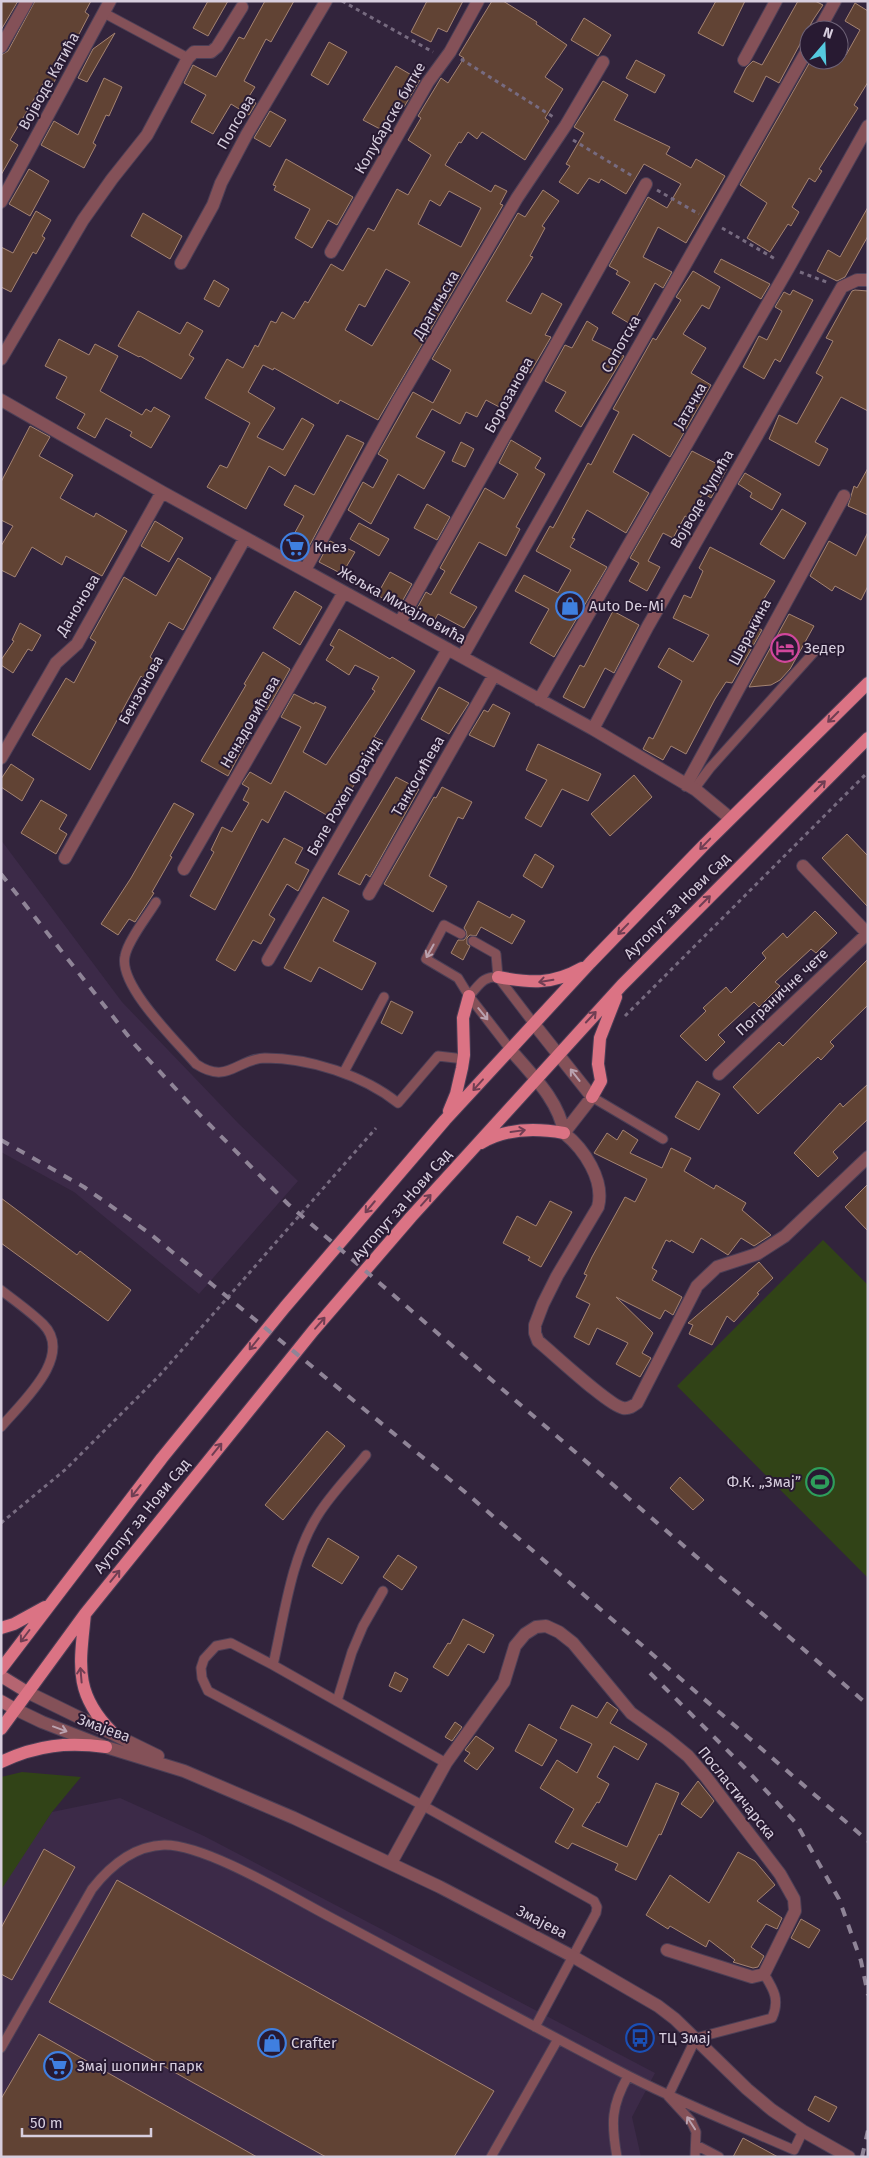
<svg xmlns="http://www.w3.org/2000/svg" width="869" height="2158" viewBox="0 0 869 2158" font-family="'Fira Sans',sans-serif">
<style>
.built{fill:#3c2a48}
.green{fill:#314317}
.building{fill:#614334;stroke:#a48372;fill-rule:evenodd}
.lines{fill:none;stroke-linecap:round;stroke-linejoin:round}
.lane-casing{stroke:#4c3f56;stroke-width:11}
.street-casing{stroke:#4c3f56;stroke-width:14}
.secondary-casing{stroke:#4c3f56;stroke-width:14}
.primary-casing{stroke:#4c3f56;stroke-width:14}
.path{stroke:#776b80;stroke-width:3;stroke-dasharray:4 4;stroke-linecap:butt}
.lane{stroke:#845158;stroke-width:9}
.street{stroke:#845158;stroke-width:12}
.secondary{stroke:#b56571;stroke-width:12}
.primary{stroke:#db7384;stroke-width:12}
.rail{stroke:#8f8497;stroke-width:4;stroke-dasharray:9 9;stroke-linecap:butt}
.oneway{stroke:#703e53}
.oneway2{stroke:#baa2af}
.labels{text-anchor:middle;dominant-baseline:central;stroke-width:4;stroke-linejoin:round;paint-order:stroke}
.street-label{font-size:15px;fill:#d7cede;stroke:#281a32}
.poi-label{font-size:15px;fill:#d7cede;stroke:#281a32;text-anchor:start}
</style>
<rect width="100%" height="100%" fill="#32243c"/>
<path class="built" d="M1,840L122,1002L238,1123L298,1181L199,1294L74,1192L1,1152Z
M120,1798L204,1836L655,2073L632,2117L641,2157H1V1886L52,1812Z"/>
<path class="green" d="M823,1240L868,1285V1578L677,1386Z
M22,1772L81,1777L52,1812L1,1890V1777Z"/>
<path class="building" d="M1,1H18L1,30Z
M35,1H91L85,12L89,15L52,86L44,82L10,140L18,145L1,175V55L8,51Z
M208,1H228L208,36L193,28Z
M265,1H294L271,42L266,39L244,81L255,87L248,98L256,103L249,115L231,104L213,134L191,122L206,95L184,83L193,65L216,77L239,37L244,39Z
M427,1H463L447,32L438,28L431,42L411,32Z
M492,1H503L537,22L536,24L567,45L545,77L563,89L545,118L549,121L525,160L482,132L477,139L468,132L461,143L459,142L445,165L491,192L495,185L507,191L500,204L503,205L378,420L340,400L338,404L274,368L273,370L263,365L248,392L275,408L257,437L283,450L302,418L314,425L285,476L269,466L246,509L207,487L220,465L227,468L250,423L205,398L227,359L243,368L255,345L258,347L271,321L276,323L282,312L294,319L305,301L308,303L331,264L343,271L368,228L374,231L397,189L408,195L431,155L408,140L421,118L418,116L441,78L448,83L464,58L459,55ZM449,191L481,208L461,247L418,224L430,200L440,206ZM386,269L410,282L372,346L345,330L359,304L365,307Z
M716,1H745L723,46L698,33Z
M798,1H815L823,5L813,20L779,83L766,76L753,102L734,92L746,68L753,61L762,65Z
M855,3L868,11V82L854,105L858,108L819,169L822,171L815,182L809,178L792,207L799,212L791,226L788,224L770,252L747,238L767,203L740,185L811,60H839V51L846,55L860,30L845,21Z
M584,18L611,35L598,56L571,40Z
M115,33L87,82L78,78L93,49Z
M329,42L347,52L328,85L311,75Z
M636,60L665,75L655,93L626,78Z
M396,66L420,80L404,107L395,102L380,129L363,120Z
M104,78L122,87L109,116L106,115L93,143L96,145L84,168L41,145L54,121L78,135Z
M603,81L628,95L614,120L670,147L666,154L691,168L696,159L725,176L686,243L658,227L643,257L672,272L663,288L655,283L632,325L612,313L630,282L616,274L618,271L609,266L648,197L667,208L681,184L644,164L626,194L601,179L599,183L589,178L578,194L559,182L570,166L566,164L584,133L574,127Z
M270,111L286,120L270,147L254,138Z
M286,159L353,197L337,225L328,220L312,248L295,238L310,209L274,190L276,186L273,185Z
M29,169L49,181L30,216L9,204Z
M543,190L559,201L542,226L545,228L530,256L533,257L506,301L531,314L542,293L562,304L545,335L551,337L530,373L526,371L505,410L486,400L477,417L466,412L460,424L432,409L416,437L445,452L424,489L398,474L371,524L348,510L363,482L373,488L388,460L378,454L413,392L433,403L451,370L432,359L518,213L525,217Z
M868,207V236L845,277L837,281L817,271L828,250L840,257Z
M36,211L51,220L42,236L45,238L36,254L33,252L11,292L1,287V247L13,253Z
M143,213L182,236L170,259L131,236Z
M721,259L770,284L761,299L714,272Z
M693,271L720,287L709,309L702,305L683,334L706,348L691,373L711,385L670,457L633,434L613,472L649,493L626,533L587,510L572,538L575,539L570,547L607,567L554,657L530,643L549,609L515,591L524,575L558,593L571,570L536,551L550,526L553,528L588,463L591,465L619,412L613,409L653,338L656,340L681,300L676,297Z
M214,280L229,289L219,307L204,299Z
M793,290L813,300L780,362L775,359L764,379L743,367L759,336L767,340L782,311L775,307L784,292L790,295Z
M855,290L868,291V411L841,397L815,442L828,449L819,466L769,439L779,415L797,424L823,377L816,373L833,341L826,338L852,291Z
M138,311L180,334L187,322L203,331L189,355L194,358L181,379L140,356L139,357L118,346Z
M587,321L598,328L592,340L624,356L581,427L555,411L566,392L545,381L565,345L572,348Z
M59,339L89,355L95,344L118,356L100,391L142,415L146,409L151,412L154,407L170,416L151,448L130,436L132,432L106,418L95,438L77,428L85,414L56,398L67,377L45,366Z
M30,426L50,437L39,456L73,475L60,498L94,517L96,513L127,531L102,576L66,556L62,565L32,547L15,577L1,570V546L13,526L1,520V482Z
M347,435L364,443L304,556L287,547L304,516L284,505L295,485L314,495Z
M511,440L541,458L535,468L545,474L516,527L520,529L506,556L479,542L450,593L477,607L464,628L438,614L433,623L415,612L426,592L431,595L445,571L440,568L485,488L504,499L518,474L499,463Z
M461,442L474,449L465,467L452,461Z
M692,451L727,469L711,498L703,493L689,518L685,516L673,538L663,533L648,561L660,567L647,591L629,581L639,563L630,558Z
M868,468V515L848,506L854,486L857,488Z
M745,473L781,494L772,510L750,497L752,493L738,484Z
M427,504L450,517L437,540L414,528Z
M782,509L806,523L784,559L760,544Z
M155,521L183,538L169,562L141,546Z
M359,523L389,539L379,556L350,539Z
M868,532V586L861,600L835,586L832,591L810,576L829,541L856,556Z
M330,541L355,552L342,574L319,562Z
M710,547L775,581L749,623L762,630L732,683L726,682L715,699L686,754L671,746L663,760L643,749L649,737L653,739L682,681L658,667L669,648L693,662L709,635L673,618L684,595L691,598L703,571L699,568Z
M178,558L211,578L183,630L169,622L150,657L154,660L143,678L141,676L90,770L32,735L66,678L74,683L96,642L90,638L124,577L156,596Z
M390,572L412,584L399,607L377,595Z
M295,591L322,607L300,645L273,628Z
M613,611L639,625L614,673L605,668L584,708L563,697L580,665L584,667Z
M789,614L814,626L790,669L780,680L771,685L749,687Z
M20,623L41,635L32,651L28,649L13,673L1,665V660L14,641L12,640Z
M339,629L390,659L392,657L415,671L374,737L383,741L376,753L374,752L351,790L347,788L330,817L285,791L268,823L262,819L215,910L190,896L214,852L211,850L222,827L232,832L249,803L243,800L249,788L242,784L250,772L271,784L301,727L281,717L294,694L314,704L315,702L326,707L303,752L326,765L375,691L372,689L379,677L355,665L349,675L326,660L334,647L330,645Z
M263,652L290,669L267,710L263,708L248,734L250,735L228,776L201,761L246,685L244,684Z
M439,687L469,703L449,734L421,719Z
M493,704L510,713L494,747L469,735L484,710L488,712Z
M538,744L601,774L588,801L562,789L541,827L525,818L547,780L526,770Z
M11,764L34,779L22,801L1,787V779Z
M634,775L652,797L610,836L591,814Z
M396,777L419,789L370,877L366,874L360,885L338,874Z
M442,787L472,802L463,819L458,817L429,876L447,886L433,912L384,884L434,797L436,798Z
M41,800L67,815L59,829L67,834L56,854L21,833Z
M174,803L194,814L170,856L172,857L152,892L154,893L135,922L129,919L118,935L101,924L131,878Z
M847,834L868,856V907L822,858Z
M284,838L303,848L295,863L309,870L298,891L287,884L269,915L275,919L261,944L253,940L235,971L216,960Z
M535,854L554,866L542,888L523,876Z
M323,897L349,911L333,941L376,963L362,990L319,967L311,982L284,968Z
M478,901L510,918L512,914L525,921L512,944L481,927L476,936L470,935L467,938V944L470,946L463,960L451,953L458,940H464L467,936L466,931L464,928Z
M815,911L837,933L816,953L811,949L775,982L780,986L759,1007L754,1002L718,1035L725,1042L706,1061L680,1036L706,1011L703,1008L726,987L731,993L766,958L762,953L783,933L787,938Z
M868,959V1005L830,1042L834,1046L821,1060L818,1057L758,1114L733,1087L779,1042L783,1046Z
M391,1001L413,1012L402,1034L381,1023Z
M697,1081L720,1094L699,1130L675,1117Z
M868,1084V1119L833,1152L838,1158L818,1177L794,1153L840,1103L843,1107Z
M623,1130L638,1140L630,1153L662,1168L671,1148L691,1158L684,1171L714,1189L716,1185L746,1203L742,1210L771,1235L754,1246L741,1238L728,1255L701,1238L693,1253L671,1240L670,1242L666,1240L652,1268L657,1271L652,1280L682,1297L673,1315L665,1310L660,1319L616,1297L653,1333L642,1353L651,1358L640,1377L616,1364L628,1343L597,1328L589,1345L574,1337L590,1304L576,1297L587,1275L584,1274L592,1257L625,1197L635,1202L647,1179L594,1153L607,1133L617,1140Z
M868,1184V1231L845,1207Z
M1,1198L77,1255L80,1251L131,1290L108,1321L1,1243Z
M550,1201L572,1212L541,1267L528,1260L530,1257L503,1243L517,1216L536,1226Z
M759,1262L773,1278L757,1293L759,1294L734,1322L727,1316L712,1345L689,1334L693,1325L688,1323Z
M327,1431L345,1446L283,1520L265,1505Z
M680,1477L704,1500L693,1510L670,1488Z
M328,1538L359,1557L342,1584L312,1566Z
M398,1555L417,1567L402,1590L383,1577Z
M463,1619L494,1635L484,1653L468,1644L448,1676L433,1667L448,1643L450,1644Z
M395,1672L408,1679L401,1692L389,1686Z
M607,1702L618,1710L610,1723L647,1744L638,1760L614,1746L597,1777L609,1784L599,1803L597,1802L582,1826L627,1847L656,1783L679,1793L661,1835L659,1834L636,1880L615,1870L618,1864L572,1843L568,1849L555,1842L574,1809L540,1788L557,1760L577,1773L592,1744L560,1728L572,1705L597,1718Z
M455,1722L462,1727L452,1741L445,1737Z
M529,1724L557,1740L542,1766L515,1751Z
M476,1736L494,1748L477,1770L464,1761L470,1753L465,1750Z
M698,1781L714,1801L701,1818L681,1804Z
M44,1849L75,1867L12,1980L1,1974V1928Z
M738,1852L755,1861L775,1885L757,1901L782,1918L777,1929L766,1924L751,1947L764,1956L758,1967L753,1968L733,1962L735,1960L709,1940L706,1947L670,1926L668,1929L646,1915L670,1875L709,1903Z
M117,1880L494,2091L454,2157H326L49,2002Z
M801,1919L820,1930L809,1948L791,1938Z
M39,2034L257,2157H1V2099Z
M815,2096L837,2107L829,2122L808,2110Z
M743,2138L778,2157H733Z"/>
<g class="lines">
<defs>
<path id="lane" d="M104,13L188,58
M696,790L698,784L710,768L815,651
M156,902C147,917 128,940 125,956C118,985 177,1042 196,1064C228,1085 236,1059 265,1058C309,1058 363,1075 398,1103L438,1056L464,1059
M461,934L444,925L426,959L458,978L469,996
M473,941L496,954L498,977
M510,1049L469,996C479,986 482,976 498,977L534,1024
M344,1072L384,997
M592,1097L663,1139
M1,1290C15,1301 31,1312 43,1324C75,1356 21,1403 1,1427
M366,1455C350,1475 331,1494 318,1515C291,1557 284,1617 273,1665L446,1763
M273,1665L231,1643L216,1646L204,1659L201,1668L202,1678L208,1691L422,1805L594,1901L597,1907L596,1913L535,2027
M337,1701L352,1652L363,1626L383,1591
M1,2048L92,1889C110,1866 134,1846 164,1845C205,1844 292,1897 330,1917C426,1968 521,2020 617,2070C674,2100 735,2124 794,2150L803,2131
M696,2145L719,2157
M491,2157L558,2039
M617,2157C611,2123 611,2106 628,2076
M695,2157L696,2132L691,2121L668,2096L696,2038L772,2018C780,2000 774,1990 764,1974"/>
<path id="street" d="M819,30L835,1
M1,47L27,1
M744,60L776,1
M1,202L110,1
M331,252L428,82L450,52L478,1
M181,263L213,205L221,183L247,134L326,1
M1,359L83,220L112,179L147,135L188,58L194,52H211L217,47L242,7
M1,400L162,492L593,729L696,790L730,818
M305,570L398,401L517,198L566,125L603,62
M400,622L646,184
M462,657L809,47
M539,700L789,267L868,126
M593,729L648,626L842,287L857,280H868
M1,758L56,663L77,644L162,492
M686,785L844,496
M65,858L245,538
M803,866L868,934
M184,869L344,592
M369,894L494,675
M268,960L448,649
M534,1024L592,1097L564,1133
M510,1049C531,1074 559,1100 564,1133
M719,1074L867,934
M564,1133C584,1149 605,1180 598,1207L557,1276L543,1304L535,1325V1333L538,1341C553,1353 608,1405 623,1408C629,1409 633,1406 637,1403L697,1286L717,1267L757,1254L785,1236L868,1157
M27,1692L158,1756
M15,1709L42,1722L106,1747L184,1771L294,1818L440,1887L572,1956L658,2006L675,2019L747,2089L772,2110L803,2131L849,2157
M391,1863L446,1763L504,1682L515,1646L525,1634L536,1627L546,1626L559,1632L573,1643L631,1713L666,1738L688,1756L706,1777L780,1874L794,1899L795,1911L764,1974L752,1977L667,1950"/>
<path id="secondary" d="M1,1676L27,1692
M1,1701L15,1709"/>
<path id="primary" d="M498,977C530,983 552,985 582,968
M592,1097L601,1081L598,1064L600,1038L616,997
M449,1111L456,1094L462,1068L464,1055L463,1018L469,996
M481,1143C506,1128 536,1128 564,1133
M85,1614C80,1664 73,1693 112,1732
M1,1628L14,1624L45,1607
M1,1669L162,1458L285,1307L445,1120L590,963L705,844L868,683
M1,1729L85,1614L313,1331L411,1217L622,985L868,738
M1,1762C37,1745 67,1742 106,1747"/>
</defs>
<use href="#lane" class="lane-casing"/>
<use href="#street" class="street-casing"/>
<use href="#secondary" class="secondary-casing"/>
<use href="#primary" class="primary-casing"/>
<path class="path" d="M342,1L433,52
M461,59L555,118
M573,140L634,177
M657,190L699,214
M722,228L777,260
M800,272L829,283
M625,1016L868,772
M1,1523L66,1469L159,1376L376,1128"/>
<use href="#lane" class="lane"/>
<use href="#street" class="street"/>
<use href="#secondary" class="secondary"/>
<use href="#primary" class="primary"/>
<path class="rail" d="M1,874L136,1046L200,1115L288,1204L868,1705
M1,1140L84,1187L149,1233L214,1286L465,1492L868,1841
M650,1673L745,1768L796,1823L839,1899L861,1961L868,1995
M862,2157L868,2130"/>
</g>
<defs><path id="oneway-shaft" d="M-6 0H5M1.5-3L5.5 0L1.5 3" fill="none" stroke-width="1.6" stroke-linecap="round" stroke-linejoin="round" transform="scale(1.25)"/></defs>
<g class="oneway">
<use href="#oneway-shaft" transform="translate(833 717) rotate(135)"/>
<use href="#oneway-shaft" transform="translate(820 786) rotate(-45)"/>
<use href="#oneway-shaft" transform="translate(705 844) rotate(134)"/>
<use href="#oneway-shaft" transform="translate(705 901) rotate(-45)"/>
<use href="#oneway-shaft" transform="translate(623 929) rotate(134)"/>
<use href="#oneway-shaft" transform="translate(546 981) rotate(171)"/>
<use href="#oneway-shaft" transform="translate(591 1017) rotate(-47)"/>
<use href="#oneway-shaft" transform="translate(478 1085) rotate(132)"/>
<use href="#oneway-shaft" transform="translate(518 1131) rotate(-8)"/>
<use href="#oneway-shaft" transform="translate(426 1200) rotate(-48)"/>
<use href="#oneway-shaft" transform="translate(370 1207) rotate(130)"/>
<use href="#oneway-shaft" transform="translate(320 1323) rotate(-49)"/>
<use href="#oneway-shaft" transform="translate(254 1344) rotate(129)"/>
<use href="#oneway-shaft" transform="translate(217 1449) rotate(-51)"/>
<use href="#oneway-shaft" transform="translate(136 1491) rotate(128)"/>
<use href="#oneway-shaft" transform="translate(115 1576) rotate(-51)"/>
<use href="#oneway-shaft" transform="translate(25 1636) rotate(127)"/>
<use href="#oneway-shaft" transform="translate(81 1675) rotate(-95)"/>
</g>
<g class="oneway2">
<use href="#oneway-shaft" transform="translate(430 951) rotate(119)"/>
<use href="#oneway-shaft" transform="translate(483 1014) rotate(51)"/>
<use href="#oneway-shaft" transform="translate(575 1075) rotate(-128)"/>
<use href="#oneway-shaft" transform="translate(60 1729) rotate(20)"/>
<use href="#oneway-shaft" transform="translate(691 2123) rotate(-123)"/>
</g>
<defs>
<symbol id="supermarket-ring" viewBox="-11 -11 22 22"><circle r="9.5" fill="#281a32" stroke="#3f7fe0" stroke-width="1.5"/><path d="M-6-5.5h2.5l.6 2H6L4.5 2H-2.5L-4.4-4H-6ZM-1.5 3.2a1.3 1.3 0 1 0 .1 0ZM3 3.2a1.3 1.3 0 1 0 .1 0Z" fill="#3f7fe0"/></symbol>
<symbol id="shop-ring" viewBox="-11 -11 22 22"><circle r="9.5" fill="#281a32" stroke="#3f7fe0" stroke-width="1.5"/><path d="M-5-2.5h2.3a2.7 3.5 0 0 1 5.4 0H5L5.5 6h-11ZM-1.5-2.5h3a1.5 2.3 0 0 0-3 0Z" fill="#3f7fe0"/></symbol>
<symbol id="hotel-ring" viewBox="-11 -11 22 22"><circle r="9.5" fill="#281a32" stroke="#d1479c" stroke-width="1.5"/><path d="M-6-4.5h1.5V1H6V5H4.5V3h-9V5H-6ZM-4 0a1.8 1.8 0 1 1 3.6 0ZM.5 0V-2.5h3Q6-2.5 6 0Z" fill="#d1479c"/></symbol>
<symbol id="stadium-ring" viewBox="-11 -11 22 22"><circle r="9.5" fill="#281a32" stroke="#2e9e5b" stroke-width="1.5"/><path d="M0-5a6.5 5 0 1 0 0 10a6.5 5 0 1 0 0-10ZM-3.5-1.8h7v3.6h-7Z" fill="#2e9e5b"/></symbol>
<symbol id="bus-ring" viewBox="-11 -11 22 22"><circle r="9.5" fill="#281a32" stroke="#1a4fb4" stroke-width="1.5"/><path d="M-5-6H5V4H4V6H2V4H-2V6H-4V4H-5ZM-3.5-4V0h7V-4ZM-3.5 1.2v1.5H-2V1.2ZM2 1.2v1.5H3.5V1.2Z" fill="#1a4fb4"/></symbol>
</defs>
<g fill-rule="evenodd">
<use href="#supermarket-ring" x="279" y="531" width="32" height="32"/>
<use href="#shop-ring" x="554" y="590" width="32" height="32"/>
<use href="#hotel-ring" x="769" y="632" width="32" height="32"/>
<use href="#stadium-ring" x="804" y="1466" width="32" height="32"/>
<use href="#bus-ring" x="624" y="2022" width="32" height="32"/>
<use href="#shop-ring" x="256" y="2027" width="32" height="32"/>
<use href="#supermarket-ring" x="42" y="2050" width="32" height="32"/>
</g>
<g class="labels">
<g class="street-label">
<text transform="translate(49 81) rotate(-61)">Војводе Катића</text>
<text transform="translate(390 118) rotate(-60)">Колубарске битке</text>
<text transform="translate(236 122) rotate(-60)">Попсова</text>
<text transform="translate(436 305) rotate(-60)">Драгињска</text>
<text transform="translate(621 344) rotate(-60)">Сопотска</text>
<text transform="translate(509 395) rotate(-61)">Борозанова</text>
<text transform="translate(690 406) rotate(-60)">Јатачка</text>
<text transform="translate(702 499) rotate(-60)">Војводе Чупића</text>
<text transform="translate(78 605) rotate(-59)">Данонова</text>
<text transform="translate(402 605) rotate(29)">Жељка Михајловића</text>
<text transform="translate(750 632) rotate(-62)">Швракина</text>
<text transform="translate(141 690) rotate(-61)">Бензонова</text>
<text transform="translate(250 722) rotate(-60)">Ненадовићева</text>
<text transform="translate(418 776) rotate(-60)">Танкосићева</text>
<text transform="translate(344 797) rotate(-60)">Беле Рохел Фрајнд</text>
<text transform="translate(677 906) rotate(-45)">Аутопут за Нови Сад</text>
<text transform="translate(782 992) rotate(-43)">Пограничне чете</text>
<text transform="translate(402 1205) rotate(-49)">Аутопут за Нови Сад</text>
<text transform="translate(142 1516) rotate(-51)">Аутопут за Нови Сад</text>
<text transform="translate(104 1728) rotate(20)">Змајева</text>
<text transform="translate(737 1793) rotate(51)">Посластичарска</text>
<text transform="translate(542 1922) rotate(27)">Змајева</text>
</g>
<g class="poi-label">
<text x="314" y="547">Кнез</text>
<text x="589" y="606">Auto De-Mi</text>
<text x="804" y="648">Зедер</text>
<text x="801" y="1482" text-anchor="end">Ф.К. „Змај”</text>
<text x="659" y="2038">ТЦ Змај</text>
<text x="291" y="2043">Crafter</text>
<text x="77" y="2066">Змај шопинг парк</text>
</g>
</g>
<rect width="869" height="2158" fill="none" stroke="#d7cede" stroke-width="5"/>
<g transform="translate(824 45) rotate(19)"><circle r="24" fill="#281a32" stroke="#6e6277"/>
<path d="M0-4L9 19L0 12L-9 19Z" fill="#55cadf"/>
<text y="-8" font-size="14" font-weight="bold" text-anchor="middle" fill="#d7cede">N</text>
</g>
<path d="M22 2128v8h129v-8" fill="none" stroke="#d7cede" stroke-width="2.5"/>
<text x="30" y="2128" font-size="15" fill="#d7cede" stroke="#281a32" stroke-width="4" paint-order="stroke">50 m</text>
</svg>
